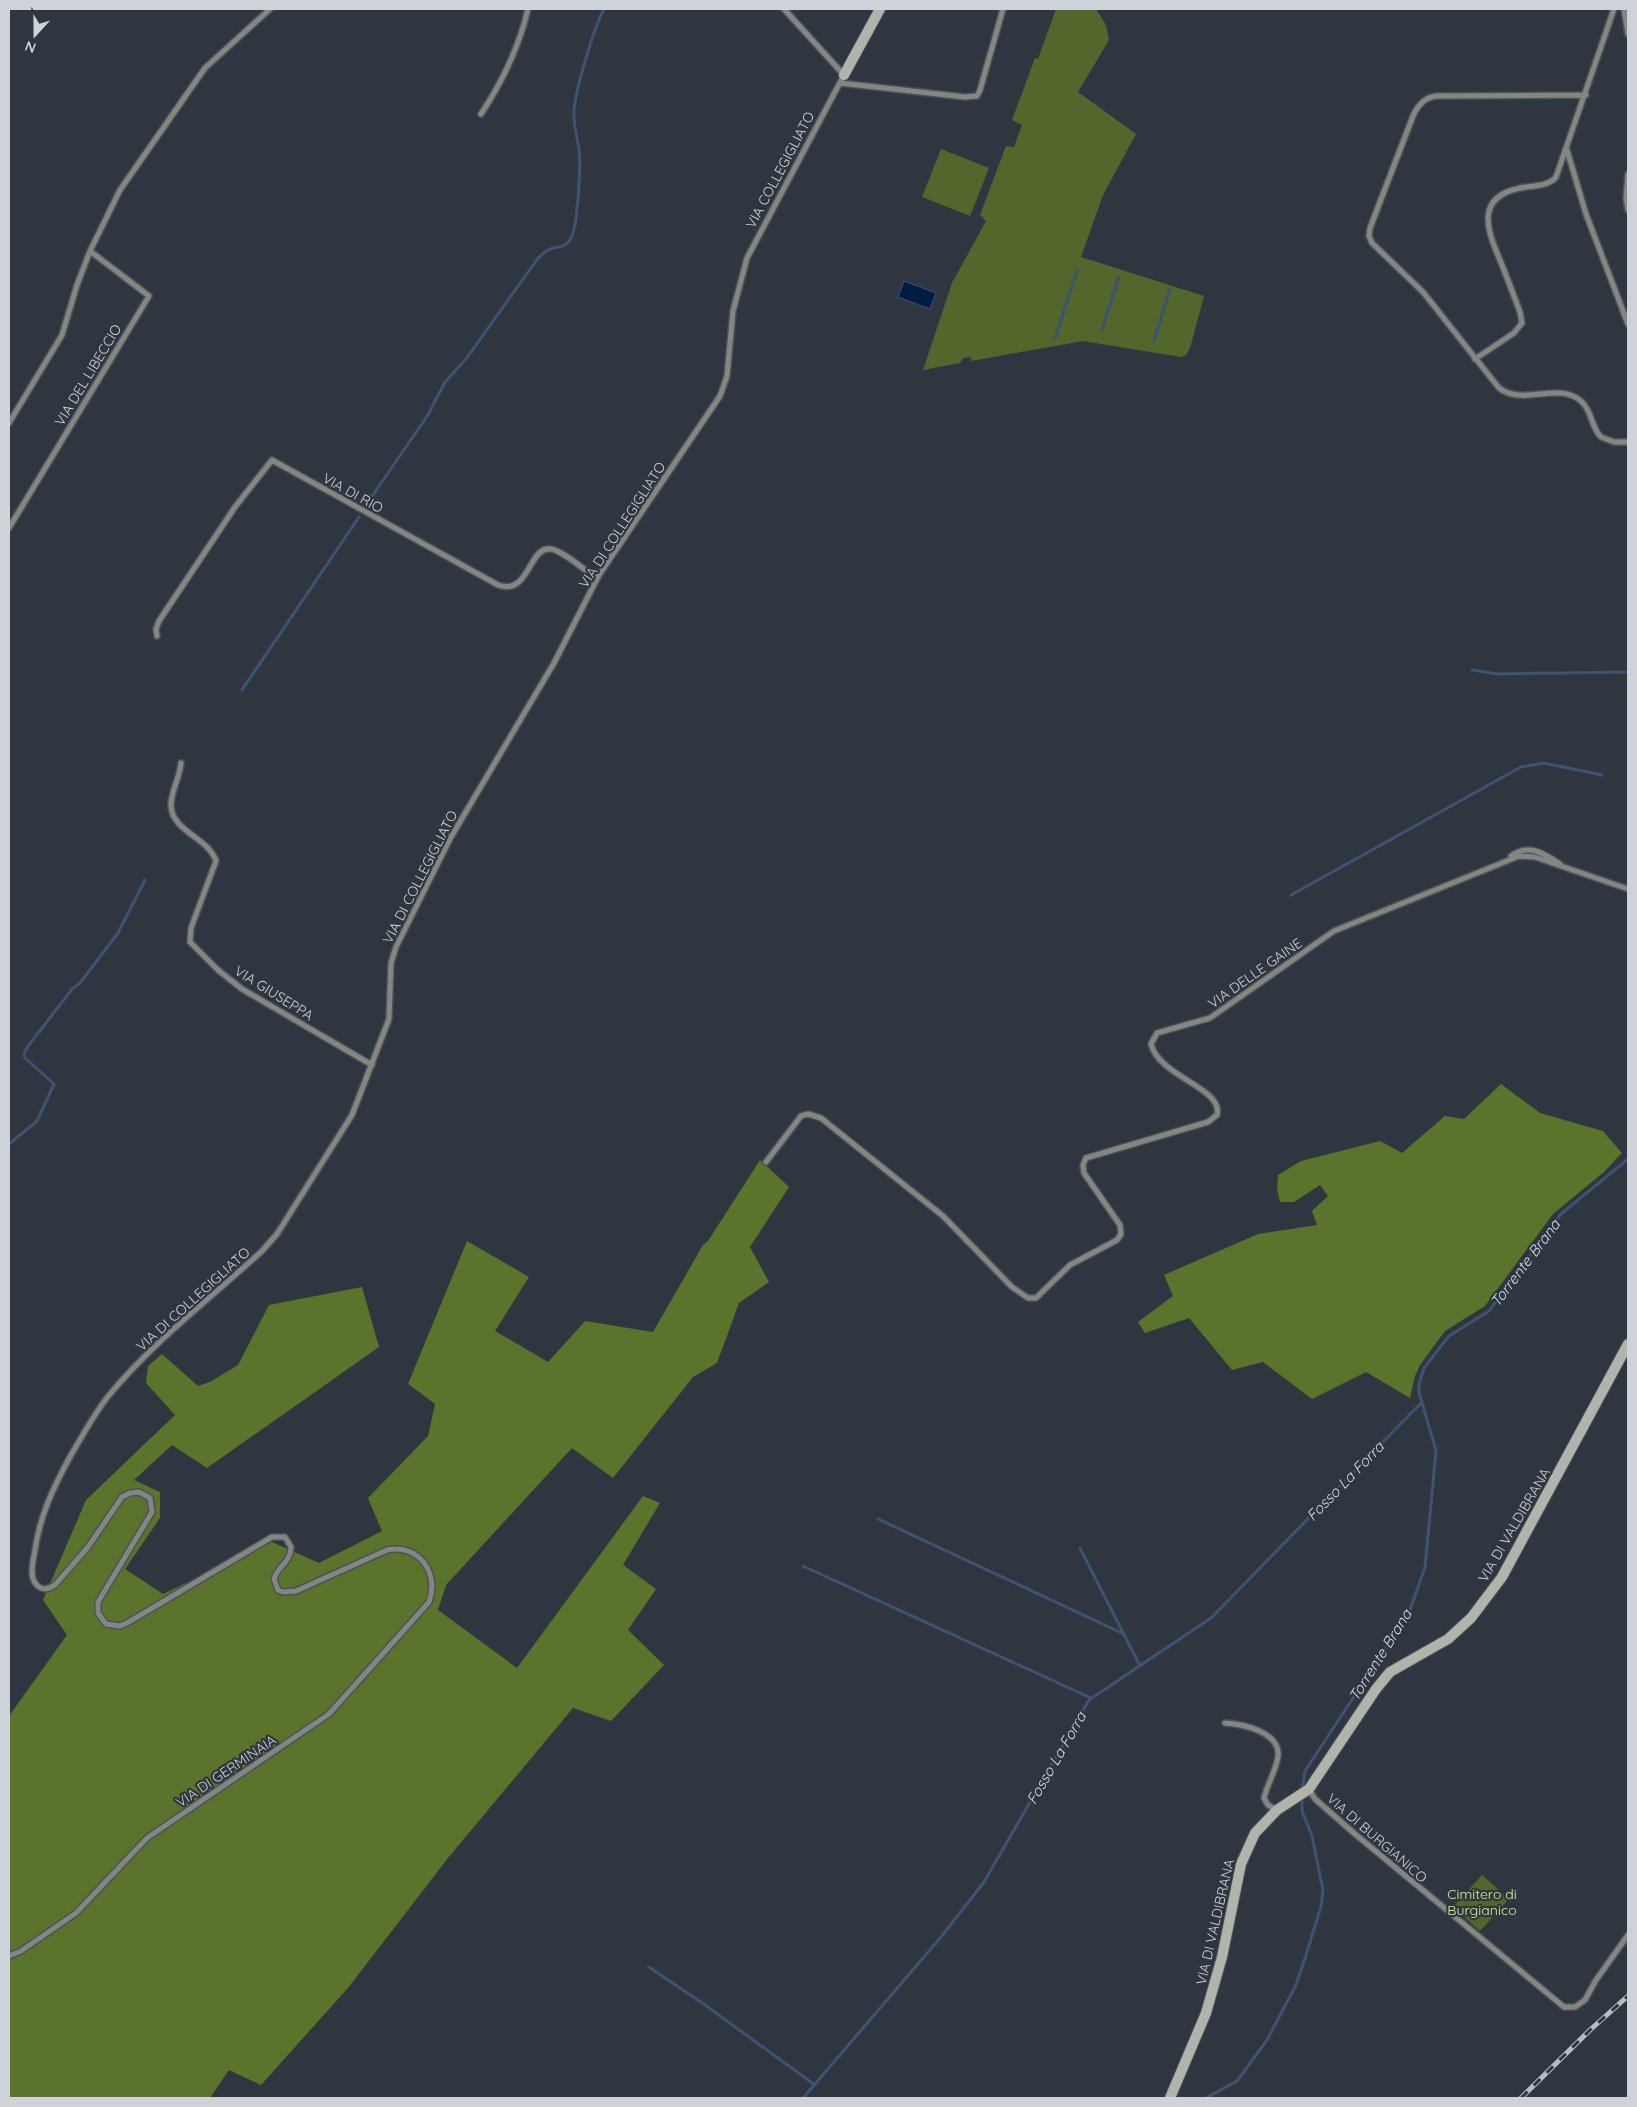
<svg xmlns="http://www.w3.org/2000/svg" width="1637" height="2107" viewBox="0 0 1637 2107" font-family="Quicksand,sans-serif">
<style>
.green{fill:#53662c}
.forest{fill:#5c732c}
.water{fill:#001c42;stroke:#3e536f}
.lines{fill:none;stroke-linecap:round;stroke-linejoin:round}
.stream{stroke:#3e536f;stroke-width:3}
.street-casing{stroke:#4c525c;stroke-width:8}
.secondary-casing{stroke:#4c525c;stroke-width:12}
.street{stroke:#848781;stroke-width:5}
.secondary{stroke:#b1b4ab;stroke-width:10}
.rail-casing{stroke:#b7bdc3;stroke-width:5}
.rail{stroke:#2f3640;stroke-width:3;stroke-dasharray:9;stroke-linecap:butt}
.labels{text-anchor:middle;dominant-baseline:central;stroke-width:4.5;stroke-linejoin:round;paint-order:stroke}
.street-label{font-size:14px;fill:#ced3d9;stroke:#2f3640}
.park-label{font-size:14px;fill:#d0f390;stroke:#2f3640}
.water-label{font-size:15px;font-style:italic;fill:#d2deef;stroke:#2f3640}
</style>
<rect width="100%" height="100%" fill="#2f3640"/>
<path class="green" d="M1056,9H1096L1106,25L1109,40L1078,92L1136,134L1103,195L1081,257L1204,296L1190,348L1186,355L1181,357L1083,341L971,361V357L963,358L960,363L923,370L952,283L986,221L980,215L1006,146L1014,147L1022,125L1012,120L1035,58L1038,59Z
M941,149L989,168L970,216L922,197Z
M1482,1875L1509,1899L1480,1931L1453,1907Z"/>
<path class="forest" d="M1501,1084L1540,1113L1603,1131L1622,1153L1604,1172L1553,1214L1485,1306L1445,1331L1420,1365L1415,1376L1410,1398L1366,1372L1312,1399L1263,1362L1232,1370L1189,1318L1145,1333L1138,1322L1173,1296L1164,1275L1258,1234L1317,1225L1312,1211L1328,1196L1320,1185L1294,1202H1280L1277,1189L1278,1175L1301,1161L1380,1141L1402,1153L1445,1116L1464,1119Z
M760,1160L789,1187L750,1247L769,1282L739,1303L717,1363L693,1377L613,1478L572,1448L446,1585L438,1610L517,1668L643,1496L660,1503L623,1565L656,1589L628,1630L664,1665L611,1721L573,1708L448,1858L348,1988L261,2085L229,2070L210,2098H9V1716L67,1635L43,1600L86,1500L175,1415L146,1383L148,1366L162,1354L198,1386L210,1382L238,1365L269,1305L362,1287L379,1347L207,1468L172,1445L134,1480L160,1492V1518L125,1569L163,1594L272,1542L319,1563L382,1531L368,1498L428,1436L435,1404L408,1384L467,1241L529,1277L495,1331L548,1362L585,1321L653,1332L703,1245L708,1241Z"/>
<path class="water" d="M904,281L936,293L930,309L898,297Z"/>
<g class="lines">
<path class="stream" d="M1102,329L1119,277
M1055,338L1077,271
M1154,341L1170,289
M366,505L428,415L445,382L466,359L536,261C540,256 544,251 550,249C558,246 565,248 570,240C578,228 581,165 579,149C577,137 573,124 574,111C575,91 594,27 604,9
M1472,670L1498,674L1628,672
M242,690L359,517
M1291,895L1521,767L1544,763L1602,775
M9,1144L37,1121L54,1084L25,1058L24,1054L28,1046L73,988L80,983L118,933L145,880
M878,1519L1124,1634
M1080,1548L1140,1666
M803,1566L1091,1698
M1302,1791L1305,1771L1409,1613L1425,1567L1436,1451L1419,1392V1384L1424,1368L1449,1336L1489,1311L1561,1214L1628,1159
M649,1967L705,2005L815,2085
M803,2098L941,1937L984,1882L1089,1700L1211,1618L1421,1403
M1206,2098L1237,2081L1267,2040L1296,1985L1306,1955L1321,1907L1323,1890L1312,1836L1302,1811V1798"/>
<defs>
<path id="street" d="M1624,9L1628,34
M840,83L965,97L977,96L980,90L1003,9
M1586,95L1436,96C1424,98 1418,105 1413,116L1370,228L1369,236L1372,243L1423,292L1499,388C1524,407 1559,380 1582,402C1592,411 1591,427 1601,437L1614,442H1628
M481,114C503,81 519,47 528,9
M1567,150L1586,214L1628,324
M1628,174L1626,198L1628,210
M1475,359L1514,333L1522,323L1520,312C1514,296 1508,280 1502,265C1489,234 1472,198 1520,188C1531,186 1550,186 1556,177L1614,9
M9,423L62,335L77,285L90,251L120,190L205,68L270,9
M9,528L149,296L90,251
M157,636L156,629L159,621L235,507L272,460L498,585C530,596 528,546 551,549C562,550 587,572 597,579
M181,763C180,777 171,791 171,805C171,831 209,838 216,861L191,928L190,942L218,970L242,989L372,1065
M1511,856C1529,843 1543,853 1560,864
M766,1162L801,1116L808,1114L821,1118L943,1216L1012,1287L1028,1298H1036L1070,1265L1117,1240L1121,1234L1120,1225L1084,1173L1083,1165L1086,1158L1208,1122L1217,1115C1224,1088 1159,1077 1151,1044L1157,1033L1210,1018L1334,931L1519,856L1535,857L1628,889
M1225,1723C1243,1724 1281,1732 1278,1757C1276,1770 1267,1785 1264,1798L1268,1805L1277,1810
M1309,1789L1315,1799L1355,1834L1564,2007H1575L1585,2000L1596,1980L1628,1935
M9,1956L21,1951L76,1913L147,1838L329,1714L429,1602C440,1573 418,1543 387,1550L296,1591L283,1592L278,1590L274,1579C278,1566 291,1562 291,1547L285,1537H272L127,1623L120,1626L106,1624L98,1613V1602L152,1512L150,1498L139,1492L130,1493L122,1497L88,1547L55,1585C51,1588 47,1590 41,1588C27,1581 33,1562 35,1550C40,1515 54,1486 71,1455C83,1435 95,1412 110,1394C154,1341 211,1298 262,1251L277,1234L352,1115L389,1019L391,963L396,947L451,837L554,663L599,575L720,396L727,376L733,311L747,258L844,75L784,9"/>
<path id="secondary" d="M844,75L880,9
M1170,2098L1206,2013L1222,1957L1241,1864L1255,1833L1277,1810L1309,1789L1376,1689L1390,1672L1448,1639L1471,1618L1502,1577L1628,1344"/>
</defs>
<use href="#street" class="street-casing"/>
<use href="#secondary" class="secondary-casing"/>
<use href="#street" class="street"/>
<use href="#secondary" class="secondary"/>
<defs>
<path id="rail" d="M1521,2098L1590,2030L1628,1996"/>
</defs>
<use href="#rail" class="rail-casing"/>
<use href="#rail" class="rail"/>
</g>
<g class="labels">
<g class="street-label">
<text transform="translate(780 170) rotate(-62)">VIA COLLEGIGLIATO</text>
<text transform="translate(88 375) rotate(-59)">VIA DEL LIBECCIO</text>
<text transform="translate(353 493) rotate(29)">VIA DI RIO</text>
<text transform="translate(622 525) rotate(-57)">VIA DI COLLEGIGLIATO</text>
<text transform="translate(420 877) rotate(-63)">VIA DI COLLEGIGLIATO</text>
<text transform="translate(1255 973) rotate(-35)">VIA DELLE GAINE</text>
<text transform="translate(274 993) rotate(32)">VIA GIUSEPPA</text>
<text transform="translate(193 1299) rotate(-42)">VIA DI COLLEGIGLIATO</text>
<text transform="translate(1514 1525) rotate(-60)">VIA DI VALDIBRANA</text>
<text transform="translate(226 1771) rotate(-34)">VIA DI GERMINAIA</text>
<text transform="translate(1377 1838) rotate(41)">VIA DI BURGIANICO</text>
<text transform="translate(1215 1922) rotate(-77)">VIA DI VALDIBRANA</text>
</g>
<g class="park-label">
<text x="1482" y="1894">Cimitero di<tspan x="1482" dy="16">Burgianico</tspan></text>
</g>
<g class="water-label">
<text transform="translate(1525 1263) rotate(-53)">Torrente Brana</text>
<text transform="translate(1345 1481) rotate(-46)">Fosso La Forra</text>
<text transform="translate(1380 1655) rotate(-58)">Torrente Brana</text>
<text transform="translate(1056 1758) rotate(-60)">Fosso La Forra</text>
</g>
</g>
<rect width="1637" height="2107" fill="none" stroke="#ced3d9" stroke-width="20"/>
<g transform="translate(35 35) rotate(201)" stroke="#2f3640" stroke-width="4" paint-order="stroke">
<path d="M0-4L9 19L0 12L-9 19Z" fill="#ced3d9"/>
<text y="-8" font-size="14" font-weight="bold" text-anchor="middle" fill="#ced3d9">N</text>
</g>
</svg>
